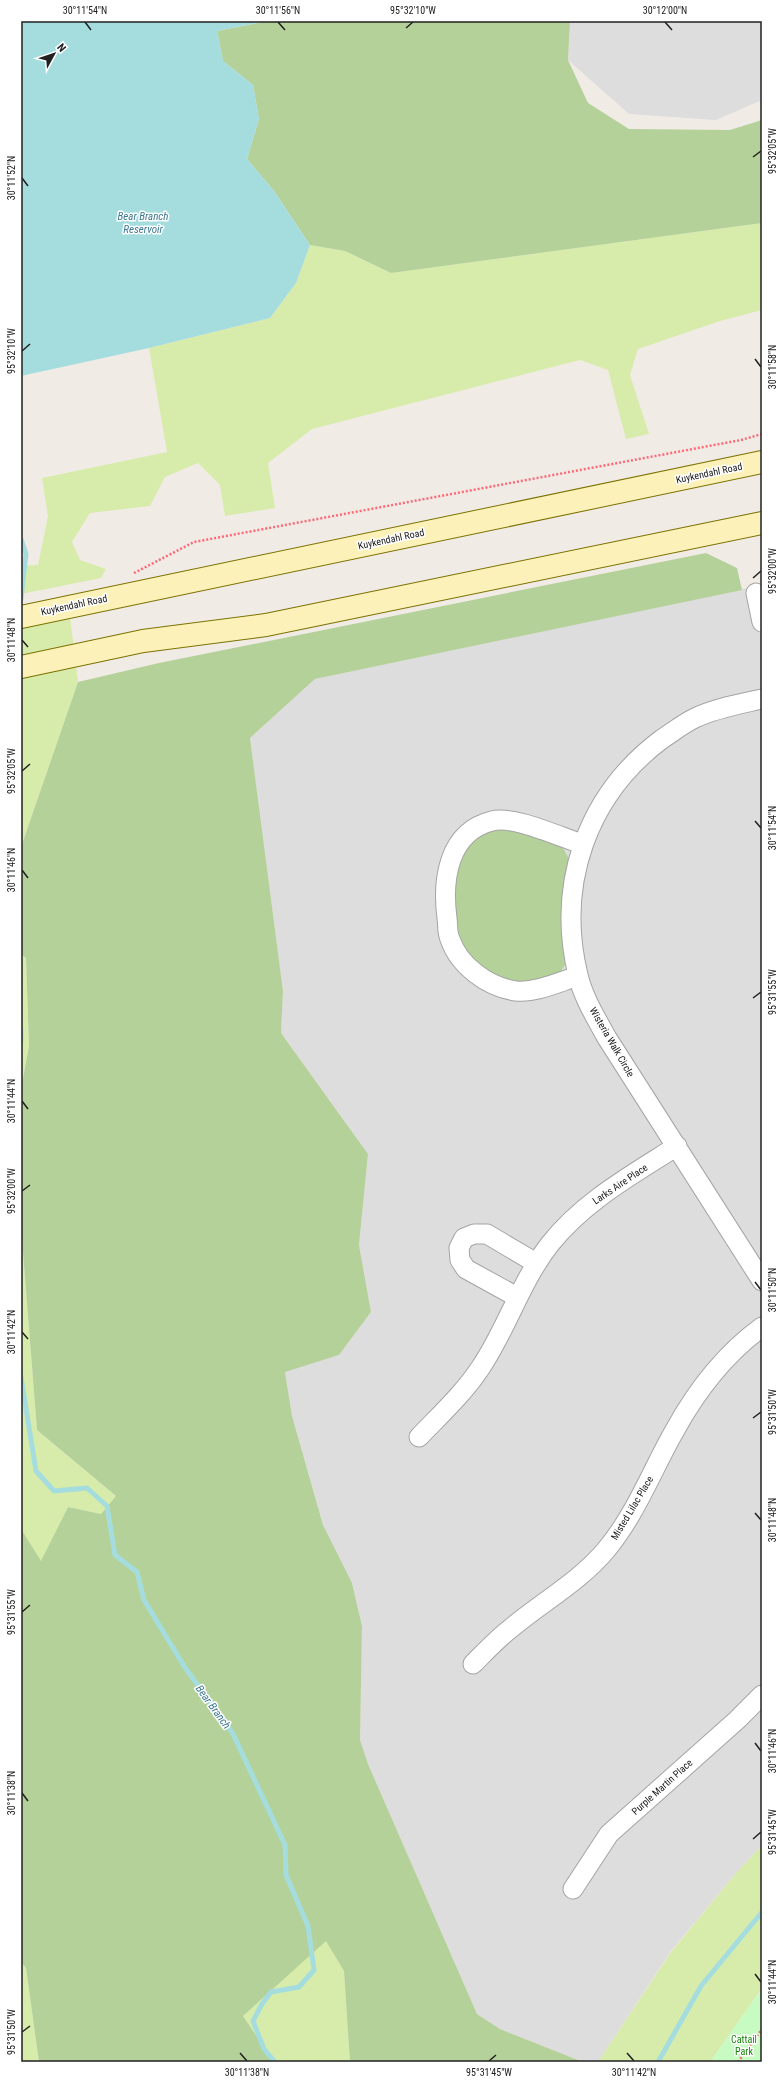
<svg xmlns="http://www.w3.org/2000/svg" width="783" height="2083" viewBox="0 0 783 2083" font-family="'Roboto Condensed',sans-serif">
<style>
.residential{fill:#dedddd}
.grass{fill:#d7ecaa}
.forest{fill:#b4d199}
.park{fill:#c8fbc2}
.water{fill:#a5dddf}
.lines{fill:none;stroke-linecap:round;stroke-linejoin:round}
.stream{stroke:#a5dddf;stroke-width:5}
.minor-casing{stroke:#a4a4a4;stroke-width:21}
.secondary-casing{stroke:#7c7201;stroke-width:24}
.path{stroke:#fe6976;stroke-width:2.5;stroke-dasharray:2 2;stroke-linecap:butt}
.minor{stroke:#fff;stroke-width:19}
.secondary{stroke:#fcf2b9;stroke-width:22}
.ticks{fill:none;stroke:#202020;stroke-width:1.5}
.labels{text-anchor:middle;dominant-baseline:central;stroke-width:3;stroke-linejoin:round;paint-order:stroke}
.street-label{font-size:10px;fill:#202020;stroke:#fff}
.park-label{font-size:10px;fill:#158308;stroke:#fff}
.water-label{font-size:11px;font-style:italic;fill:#3d7893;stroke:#fff}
.neatline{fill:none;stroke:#202020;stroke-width:1.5}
.ticks-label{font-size:10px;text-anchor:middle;fill:#202020}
</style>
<rect width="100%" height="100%" fill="#f1ebe6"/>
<path class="residential" d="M570,21H762V100L716,120L629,114L568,60Z
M762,585V1845L737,1872L671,1951L598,2062H583L500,2029L477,2014L368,1764L360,1740L362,1626L352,1583L323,1525L292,1416L285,1371L339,1355L371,1312L359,1245L368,1154L281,1033L283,991L250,738L315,679Z"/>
<path class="grass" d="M762,223V310L720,321L638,349L630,375L649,434L626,439L608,370L580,360L312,429L268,463L275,508L225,516L220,485L198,463L165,477L150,506L90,513L72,542L80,560L106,569L101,578L21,594V566L38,565L48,516L42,478L167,452L149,348L270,318L296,283L310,245L345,251L391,273Z
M70,617L78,682L21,847V628Z
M21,954L26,958L29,1046L21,1089Z
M21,1227L37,1430L116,1496L101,1514L68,1507L41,1562L21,1529Z
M762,1845V1988L710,2062H598L671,1952L737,1872Z
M326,1940L344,1971L350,2062H274L243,2016Z
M21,1962L26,1968L39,2062H21Z"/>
<path class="forest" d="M268,21H570L568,60L588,103L629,129L730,130L762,120V223L391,273L345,251L310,245L274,191L247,159L259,119L253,85L223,61L217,31Z
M706,553L737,568L742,590L315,679L250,738L283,991L281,1033L368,1154L359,1245L371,1312L339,1355L285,1372L292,1416L323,1525L352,1583L362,1626L360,1740L368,1764L477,2014L500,2029L583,2062H350L344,1971L326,1941L243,2016L274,2062H39L26,1968L21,1962V1529L41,1561L68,1507L101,1514L116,1496L37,1430L21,1227V1089L29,1046L26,958L21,954V847L78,682L159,663Z
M509,826L561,844L569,859L562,897V927L565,965L561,971L553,976L519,983L489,974L467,955L460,939L456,925L454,892L457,865L468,844L486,831Z"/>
<path class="park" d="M762,1988V2062H710Z"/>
<path class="water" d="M21,21H268L217,31L223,61L253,85L259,119L247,159L274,191L310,245L296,283L270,318L149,348L21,376Z"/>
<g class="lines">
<path class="stream" d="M21,539L26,554L21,599
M21,1030V1040
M21,1377L36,1471L54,1491L87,1488L107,1506L115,1555L137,1572L144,1600L184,1666L233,1734L285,1845L286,1875L308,1926L314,1970L299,1987L271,1992L262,2004L253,2021L264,2049L275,2062
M658,2062L701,1986L762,1912"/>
<defs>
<path id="minor" d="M756,593L762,622
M762,699C740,704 716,708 695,718C684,723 673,732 662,739C587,795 556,884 578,975C583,997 596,1018 607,1038L762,1281
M578,976C559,982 536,993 516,991C488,987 459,966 450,939C447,933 448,925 447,918C442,880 448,832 492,821C513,815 560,837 582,844
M517,1297L466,1269L460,1260L459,1248L464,1238L474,1234H487L536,1263
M419,1437C440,1415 464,1393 481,1367C507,1328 521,1281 550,1244C584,1201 632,1175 677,1146
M473,1664C485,1652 497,1639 510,1629C542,1602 579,1582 606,1550C636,1514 652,1470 675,1430C697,1390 725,1354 762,1327
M573,1889L609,1834L737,1720L762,1695"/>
<path id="secondary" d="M21,617L762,462
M21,667L143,641L266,625L762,523"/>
</defs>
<use href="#minor" class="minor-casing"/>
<use href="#secondary" class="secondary-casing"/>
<path class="path" d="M134,573L194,542L741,440L762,434
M738,2062L762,2029"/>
<use href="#minor" class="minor"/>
<use href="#secondary" class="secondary"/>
</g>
<path class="ticks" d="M85,22L91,30M278,22L285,30M665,22L672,30M406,28L413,22M753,157L761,151M22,178L28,186M22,351L30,344M755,359L761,367M753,578L761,571M22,640L28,647M22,771L30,764M755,821L761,828M22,870L28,878M753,998L761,992M22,1101L28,1109M22,1191L30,1185M755,1282L761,1290M22,1332L28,1339M753,1418L761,1412M755,1513L761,1520M22,1612L30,1605M755,1743L761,1751M22,1793L28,1801M753,1839L761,1832M755,1974L761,1982M22,2032L30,2026M240,2053L247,2061M627,2053L634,2061M489,2061L496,2055"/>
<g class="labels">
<g class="street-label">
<text transform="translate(709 473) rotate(-12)">Kuykendahl Road</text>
<text transform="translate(391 539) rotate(-12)">Kuykendahl Road</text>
<text transform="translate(74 605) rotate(-12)">Kuykendahl Road</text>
<text transform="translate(612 1042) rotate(60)">Wisteria Walk Circle</text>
<text transform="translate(620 1184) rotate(-34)">Larks Aire Place</text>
<text transform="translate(632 1508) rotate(-59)">Misted Lilac Place</text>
<text transform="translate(662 1787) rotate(-42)">Purple Martin Place</text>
</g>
<g class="park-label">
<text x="744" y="2039">Cattail<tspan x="744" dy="12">Park</tspan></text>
</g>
<g class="water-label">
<text x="143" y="216">Bear Branch<tspan x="143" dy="13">Reservoir</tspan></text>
<text transform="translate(213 1707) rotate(54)">Bear Branch</text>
</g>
</g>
<rect width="783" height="2083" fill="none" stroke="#ffffff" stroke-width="44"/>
<g transform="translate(54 54) rotate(50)" stroke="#ffffff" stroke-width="3" paint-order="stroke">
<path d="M0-3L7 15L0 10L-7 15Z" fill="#202020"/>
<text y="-6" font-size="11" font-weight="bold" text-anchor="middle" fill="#202020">N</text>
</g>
<rect x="22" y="22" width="739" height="2039" class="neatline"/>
<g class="ticks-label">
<text x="85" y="14">30°11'54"N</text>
<text x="278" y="14">30°11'56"N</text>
<text x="413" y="14">95°32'10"W</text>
<text x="665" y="14">30°12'00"N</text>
<text transform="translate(772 151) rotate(-90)" y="4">95°32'05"W</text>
<text transform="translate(11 178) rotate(-90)" y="4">30°11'52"N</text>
<text transform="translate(11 351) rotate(-90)" y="4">95°32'10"W</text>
<text transform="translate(772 367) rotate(-90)" y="4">30°11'58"N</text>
<text transform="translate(772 571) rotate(-90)" y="4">95°32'00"W</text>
<text transform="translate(11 640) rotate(-90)" y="4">30°11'48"N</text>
<text transform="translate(11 771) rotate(-90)" y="4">95°32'05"W</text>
<text transform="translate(772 828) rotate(-90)" y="4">30°11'54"N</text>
<text transform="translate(11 870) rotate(-90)" y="4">30°11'46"N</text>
<text transform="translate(772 992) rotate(-90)" y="4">95°31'55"W</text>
<text transform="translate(11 1101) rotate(-90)" y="4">30°11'44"N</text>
<text transform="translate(11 1191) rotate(-90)" y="4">95°32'00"W</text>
<text transform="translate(772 1290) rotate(-90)" y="4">30°11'50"N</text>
<text transform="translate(11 1332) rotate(-90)" y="4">30°11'42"N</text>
<text transform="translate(772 1412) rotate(-90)" y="4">95°31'50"W</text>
<text transform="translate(772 1520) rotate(-90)" y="4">30°11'48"N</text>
<text transform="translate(11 1612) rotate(-90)" y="4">95°31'55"W</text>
<text transform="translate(772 1751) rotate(-90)" y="4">30°11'46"N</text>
<text transform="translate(11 1793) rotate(-90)" y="4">30°11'38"N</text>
<text transform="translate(772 1832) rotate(-90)" y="4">95°31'45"W</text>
<text transform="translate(772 1982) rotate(-90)" y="4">30°11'44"N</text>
<text transform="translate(11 2032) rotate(-90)" y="4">95°31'50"W</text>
<text x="247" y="2076">30°11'38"N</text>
<text x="489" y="2076">95°31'45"W</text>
<text x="634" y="2076">30°11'42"N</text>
</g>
</svg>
